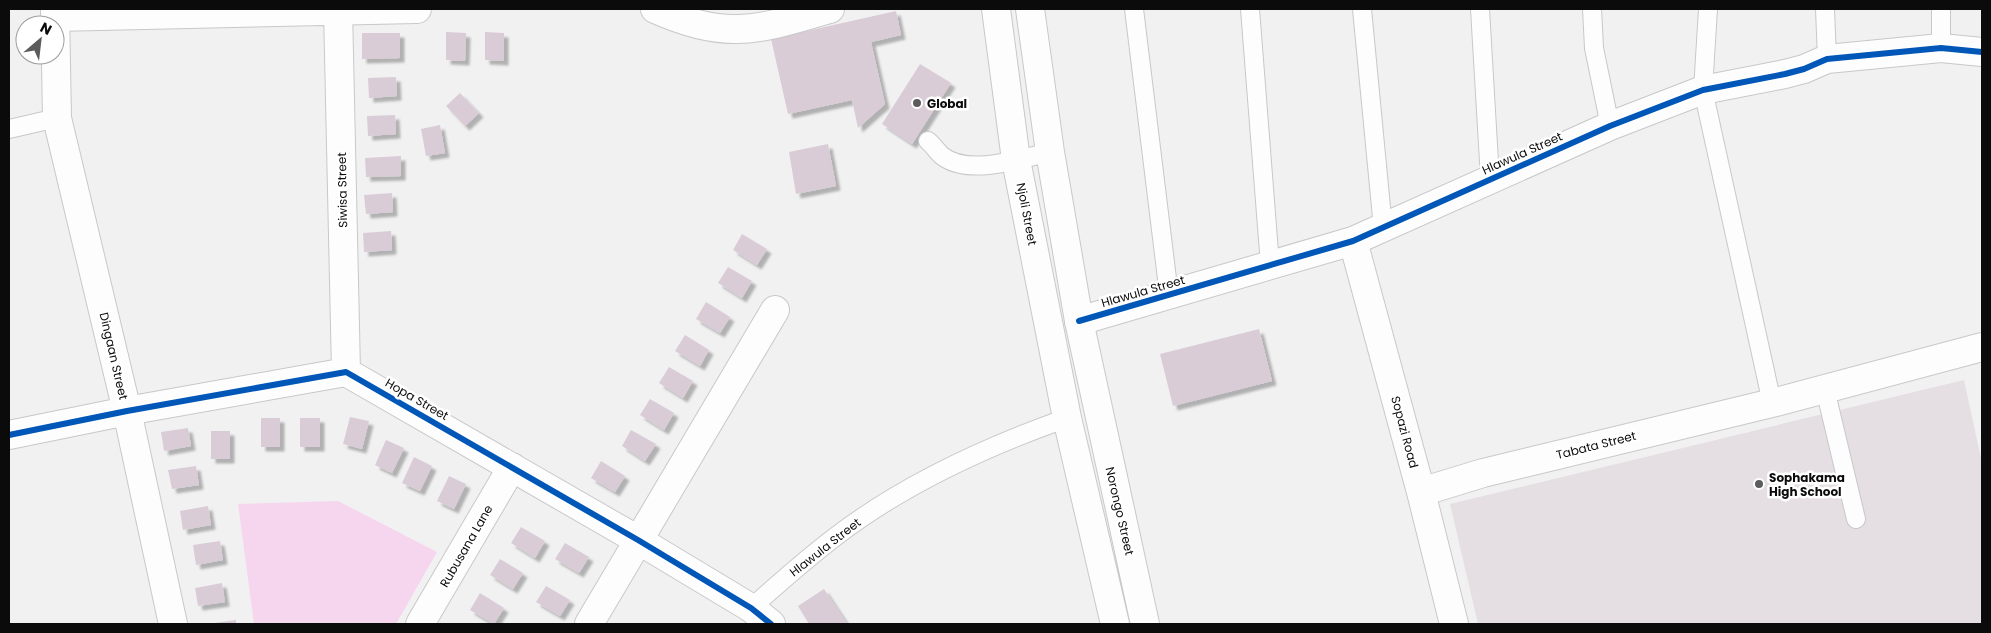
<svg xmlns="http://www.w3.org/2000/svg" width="1991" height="633" viewBox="0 0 1991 633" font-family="Poppins,sans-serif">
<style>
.built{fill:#e5dfe3}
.green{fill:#f6d6ee}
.building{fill:#d9ccd6;filter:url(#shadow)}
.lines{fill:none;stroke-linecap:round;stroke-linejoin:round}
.lane-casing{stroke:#c9c8c9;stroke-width:20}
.street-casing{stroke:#c9c8c9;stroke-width:30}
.secondary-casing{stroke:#c9c8c9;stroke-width:30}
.lane{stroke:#fdfdfd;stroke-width:18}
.street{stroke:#fdfdfd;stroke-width:28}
.secondary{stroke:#fdfdfd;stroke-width:28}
.cycleway-casing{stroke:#fff;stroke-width:9}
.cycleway{stroke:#0057b8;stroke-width:6}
.poi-dot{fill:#5c5c5c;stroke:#fff;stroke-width:2}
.labels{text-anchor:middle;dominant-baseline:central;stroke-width:5;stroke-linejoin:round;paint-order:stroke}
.poi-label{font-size:12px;font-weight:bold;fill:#0c0b0c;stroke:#fff;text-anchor:start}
.street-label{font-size:12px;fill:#0c0b0c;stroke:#fff}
</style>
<defs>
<filter id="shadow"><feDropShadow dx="4.5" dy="4.5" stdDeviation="1" flood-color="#0004"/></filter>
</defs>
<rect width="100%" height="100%" fill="#f2f1f2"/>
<path class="built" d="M1964,380L1982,463V624H1478L1450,504Z"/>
<path class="green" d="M338,501L437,552L396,624H254L238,504Z"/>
<path class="building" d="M896,11L901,35L871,42L885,104L858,128L852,100L788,114L771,39Z
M446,32L466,33L465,61L446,60Z
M485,32L504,33V61L485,60Z
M362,33H400V58L362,59Z
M920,64L951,83L912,144L882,124Z
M396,77L397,96L369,98L368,78Z
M460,93L479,113L465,126L446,106Z
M395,115L396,134L368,136L367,116Z
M440,125L445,153L426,156L421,129Z
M828,144L836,186L796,194L789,152Z
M401,156V176L366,177L365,158Z
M392,193L393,212L366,214L364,195Z
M391,231L392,250L364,252L363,233Z
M742,234L767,249L757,265L733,250Z
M728,267L752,281L742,298L718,283Z
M706,302L730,317L720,333L696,319Z
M1259,329L1272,381L1173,406L1160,354Z
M685,335L709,350L700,366L675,351Z
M669,367L693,381L683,398L659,383Z
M650,399L674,413L664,430L640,415Z
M350,417L369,421L362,449L343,444Z
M261,418H280V447H261Z
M300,418H320V447H300Z
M188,428L191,446L164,451L161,432Z
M631,430L656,444L645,461L622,446Z
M211,431H230V459H211Z
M386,440L404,448L392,473L375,465Z
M414,457L432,466L420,491L402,483Z
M601,461L625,476L615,492L591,478Z
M196,466L199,485L172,489L168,470Z
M449,476L466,484L454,509L437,501Z
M208,506L211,525L183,530L180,511Z
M521,527L545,541L535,558L511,543Z
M220,541L223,560L196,565L193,545Z
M565,543L589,557L579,573L555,559Z
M500,559L523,573L513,589L490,575Z
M222,583L225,602L198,606L195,588Z
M546,586L570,600L560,616L536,602Z
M824,589L847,624H809L798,606Z
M480,593L504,608L494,624L470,610Z
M236,620V624H214V623Z"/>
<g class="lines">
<defs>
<path id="lane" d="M1134,9L1169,295
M1250,9L1270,265
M1362,9L1383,228
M1480,9L1490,179
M1592,9L1594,48L1610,126
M1708,9L1703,90L1772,403
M1825,9L1827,59
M1941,9V48
M9,129L57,118
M928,141C933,145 937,151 941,155C967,177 1020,159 1050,152
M1825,389L1856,519
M751,608C778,584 806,559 835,537C904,484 985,447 1067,418"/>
<path id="street" d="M55,9L57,118L127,411L173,624
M338,9L346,372
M655,9C680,20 706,29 733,29C765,30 799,17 830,9
M55,17L417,9
M1353,241L1421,492L1454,624
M1079,321L1353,241L1610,126L1703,90L1785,74L1804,69L1827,59L1941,48L1982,52
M9,435L127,411L346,372L638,540L751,608L771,624
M1421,492L1483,473L1772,403L1982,347
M420,624L512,467
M589,624L775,310"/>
<path id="secondary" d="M996,9L1016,160L1067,418L1115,624
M1030,9L1050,152L1079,321L1145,624"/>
</defs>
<use href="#lane" class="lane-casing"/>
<use href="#street" class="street-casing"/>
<use href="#secondary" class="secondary-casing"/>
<use href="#lane" class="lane"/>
<use href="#street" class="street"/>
<use href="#secondary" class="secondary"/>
<defs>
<path id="cycleway" d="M1079,321L1353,241L1610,126L1703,90L1785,74L1804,69L1827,59L1941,48L1982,52
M9,435L127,411L346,372L638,540L751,608L771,624"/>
</defs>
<use href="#cycleway" class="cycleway-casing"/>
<use href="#cycleway" class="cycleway"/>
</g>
<g class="poi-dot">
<circle cx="917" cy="103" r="5"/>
<circle cx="1759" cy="484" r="5"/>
</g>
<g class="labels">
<g class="poi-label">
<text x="927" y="103">Global</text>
<text x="1769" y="477">Sophakama<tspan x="1769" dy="14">High School</tspan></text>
</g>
<g class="street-label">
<text transform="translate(1522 153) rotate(-24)">Hlawula Street</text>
<text transform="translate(342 190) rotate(-91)">Siwisa Street</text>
<text transform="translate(1027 214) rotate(79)">Njoli Street</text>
<text transform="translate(1143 291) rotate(-16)">Hlawula Street</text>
<text transform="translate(114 356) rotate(77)">Dingaan Street</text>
<text transform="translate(417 399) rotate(30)">Hopa Street</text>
<text transform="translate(1405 432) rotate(75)">Sopazi Road</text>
<text transform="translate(1596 445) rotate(-14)">Tabata Street</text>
<text transform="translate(1120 511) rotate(77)">Norongo Street</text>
<text transform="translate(466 546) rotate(-60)">Rubusana Lane</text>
<text transform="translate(825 547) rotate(-38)">Hlawula Street</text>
</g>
</g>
<rect width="1991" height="633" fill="none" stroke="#0c0b0c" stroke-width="20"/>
<g transform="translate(40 40) rotate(28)"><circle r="24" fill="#ffffff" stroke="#9e9d9e"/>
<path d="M0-4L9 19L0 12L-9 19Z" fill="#5c5c5c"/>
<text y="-8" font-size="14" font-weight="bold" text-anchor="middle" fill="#0c0b0c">N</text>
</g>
</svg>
